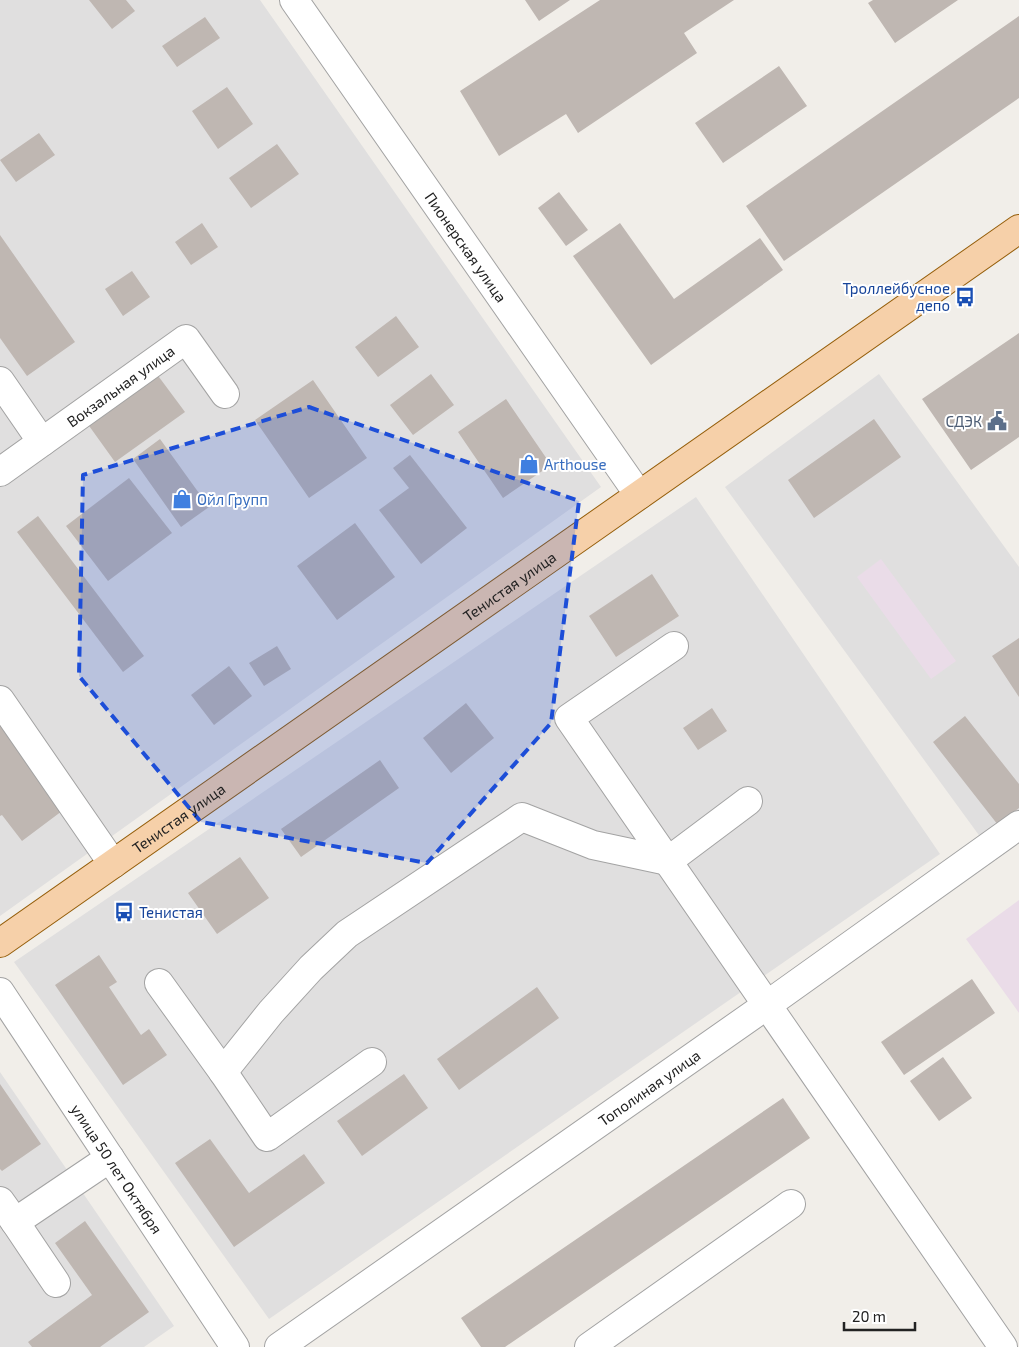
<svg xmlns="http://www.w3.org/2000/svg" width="1019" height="1347" viewBox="0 0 1019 1347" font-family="'Exo 2',sans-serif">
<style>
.residential{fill:#e0dfdf}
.industrial{fill:#eadce8}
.building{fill:#bfb7b2}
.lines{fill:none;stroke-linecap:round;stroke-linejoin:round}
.minor-casing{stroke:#a3a3a3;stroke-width:30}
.major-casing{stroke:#955e0a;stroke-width:30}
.minor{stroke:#fff;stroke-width:28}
.major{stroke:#f6d0a9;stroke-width:28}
.marked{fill:#1d4ed8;fill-opacity:0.2;stroke:#1d4ed8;stroke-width:4;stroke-dasharray:10 6;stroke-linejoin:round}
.labels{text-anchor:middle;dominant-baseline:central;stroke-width:4;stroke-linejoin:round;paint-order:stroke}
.street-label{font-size:15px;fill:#222;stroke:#fff}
.transit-label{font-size:15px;fill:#164399;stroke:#fff;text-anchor:end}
.service-label{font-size:15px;fill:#4e5e75;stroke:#fff;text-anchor:end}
.shop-label{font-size:15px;fill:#366cbe;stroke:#fff;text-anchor:start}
</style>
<rect width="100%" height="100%" fill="#f1eee9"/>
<path class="residential" d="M0,0H260L601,487L0,916Z
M879,374L1019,567V810L981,838L725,487Z
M696,497L940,854L269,1319L14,962Z
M0,1072L174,1326L144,1347H0Z"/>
<path class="industrial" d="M881,559L956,661L931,679L857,577Z
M1019,900V1013L966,939Z"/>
<path class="building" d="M89,0H126L135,11L112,29Z
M525,0H570L539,21Z
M600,0H734L684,33L697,53L578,133L566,114L499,156L460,91Z
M873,0H958L895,43L868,3Z
M1019,16V98L784,261L746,206Z
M205,17L220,38L177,67L162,46Z
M779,66L807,106L723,163L695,123Z
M227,87L253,124L218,149L192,111Z
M39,133L55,155L16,182L0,160Z
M277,144L299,174L251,208L229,178Z
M559,192L588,230L566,246L538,208Z
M202,223L218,247L191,265L175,242Z
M620,223L674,299L760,238L783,270L651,365L573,256Z
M0,235L75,342L27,376L0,338Z
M132,271L150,297L123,316L105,289Z
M396,316L419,347L378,377L355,347Z
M1019,333V437L971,470L922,399Z
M156,373L185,412L115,462L87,423Z
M431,374L454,405L413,435L390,405Z
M313,380L367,458L309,498L255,420Z
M506,399L551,465L503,498L458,432Z
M874,419L901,457L814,518L788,480Z
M160,439L209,507L181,527L133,459Z
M410,455L467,528L421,564L379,510L409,488L393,468Z
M129,478L172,533L108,581L66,526Z
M38,516L144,656L123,672L17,532Z
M355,523L395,577L337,620L297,566Z
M652,574L679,616L616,657L589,616Z
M1019,638V697L992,656Z
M277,646L291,669L264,686L249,663Z
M229,666L252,696L214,725L191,695Z
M466,703L494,738L451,773L423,738Z
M712,708L727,731L698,750L683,728Z
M965,716L1019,784V808L998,825L933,742Z
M0,718L66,808L22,841L2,815L0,816Z
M380,760L399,788L301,857L281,829Z
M240,857L269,898L217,934L188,893Z
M99,955L117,982L109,987L141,1035L149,1029L167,1055L123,1085L55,985Z
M972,979L995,1013L904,1075L881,1042Z
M537,987L559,1018L459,1090L437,1059Z
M943,1057L972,1098L939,1121L910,1081Z
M404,1074L428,1108L362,1156L337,1121Z
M0,1084L41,1144L2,1171L0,1169Z
M783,1098L810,1138L505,1347H481L461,1318Z
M210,1139L249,1193L304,1154L325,1183L234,1247L175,1163Z
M85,1221L149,1312L100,1347H32L28,1342L92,1295L55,1243Z"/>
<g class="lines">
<defs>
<g id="minor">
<path id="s1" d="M294,0L639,495"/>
<path d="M0,381L42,442"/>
<path id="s2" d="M0,472L186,339L225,394"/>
<path d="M674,646L569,718L1003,1347"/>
<path d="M0,700L113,864"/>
<path d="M159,983L223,1072L267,1137L372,1062"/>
<path id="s3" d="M0,992L235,1347"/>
<path d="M223,1072L271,1012L311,968L347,934L522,817L593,845L668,861L748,801"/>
<path d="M0,1201L15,1222"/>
<path d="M56,1283L15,1222L110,1158"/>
<path id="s4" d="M279,1347L767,1005L1019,825"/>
<path d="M589,1347L791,1204"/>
</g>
<g id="major">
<path id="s5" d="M0,943L1019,229"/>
</g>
</defs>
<use href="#minor" class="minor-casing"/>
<use href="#major" class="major-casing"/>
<use href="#minor" class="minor"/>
<use href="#major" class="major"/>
</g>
<path class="marked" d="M309,407L579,501L551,723L427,863L201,822L79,676L83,475Z"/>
<defs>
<symbol id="bus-bare" viewBox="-9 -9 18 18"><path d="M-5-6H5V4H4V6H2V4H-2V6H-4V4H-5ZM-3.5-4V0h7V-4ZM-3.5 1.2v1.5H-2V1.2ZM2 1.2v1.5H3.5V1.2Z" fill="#1a4fb4" stroke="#fff" stroke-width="2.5" paint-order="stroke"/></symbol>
<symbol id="civic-bare" viewBox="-9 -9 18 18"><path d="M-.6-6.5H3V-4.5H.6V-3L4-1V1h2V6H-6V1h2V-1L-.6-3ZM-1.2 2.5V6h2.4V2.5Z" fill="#5c6f8a" stroke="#fff" stroke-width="2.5" paint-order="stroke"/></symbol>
<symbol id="shop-bare" viewBox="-9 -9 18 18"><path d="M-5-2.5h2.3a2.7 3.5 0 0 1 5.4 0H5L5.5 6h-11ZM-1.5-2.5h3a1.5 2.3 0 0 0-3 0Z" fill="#3f7fe0" stroke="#fff" stroke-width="2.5" paint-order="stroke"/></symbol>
</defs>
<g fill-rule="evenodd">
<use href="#bus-bare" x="951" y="283" width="28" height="28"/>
<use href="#civic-bare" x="983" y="407" width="28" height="28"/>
<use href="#shop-bare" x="515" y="450" width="28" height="28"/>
<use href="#shop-bare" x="168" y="485" width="28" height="28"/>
<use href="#bus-bare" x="110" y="898" width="28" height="28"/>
</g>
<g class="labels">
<g class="street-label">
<text stroke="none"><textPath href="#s1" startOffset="301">Пионерская улица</textPath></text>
<text stroke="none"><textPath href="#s2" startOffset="148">Вокзальная улица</textPath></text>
<text stroke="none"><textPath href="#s5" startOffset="622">Тенистая улица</textPath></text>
<text stroke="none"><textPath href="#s5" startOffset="218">Тенистая улица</textPath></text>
<text stroke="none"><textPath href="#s4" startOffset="452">Тополиная улица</textPath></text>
<text stroke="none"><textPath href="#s3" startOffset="212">улица 50 лет Октября</textPath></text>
</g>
<g class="transit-label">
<text x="950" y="288">Троллейбусное<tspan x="950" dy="17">депо</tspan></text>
<text x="139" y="912" text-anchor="start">Тенистая</text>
</g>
<g class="service-label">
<text x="982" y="421">СДЭК</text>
</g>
<g class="shop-label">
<text x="544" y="464">Arthouse</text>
<text x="197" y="499">Ойл Групп</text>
</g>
</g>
<path d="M844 1322v8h71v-8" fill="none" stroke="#222222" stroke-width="2.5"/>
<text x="852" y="1322" font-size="15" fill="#222222" stroke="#ffffff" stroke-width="4" paint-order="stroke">20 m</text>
</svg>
